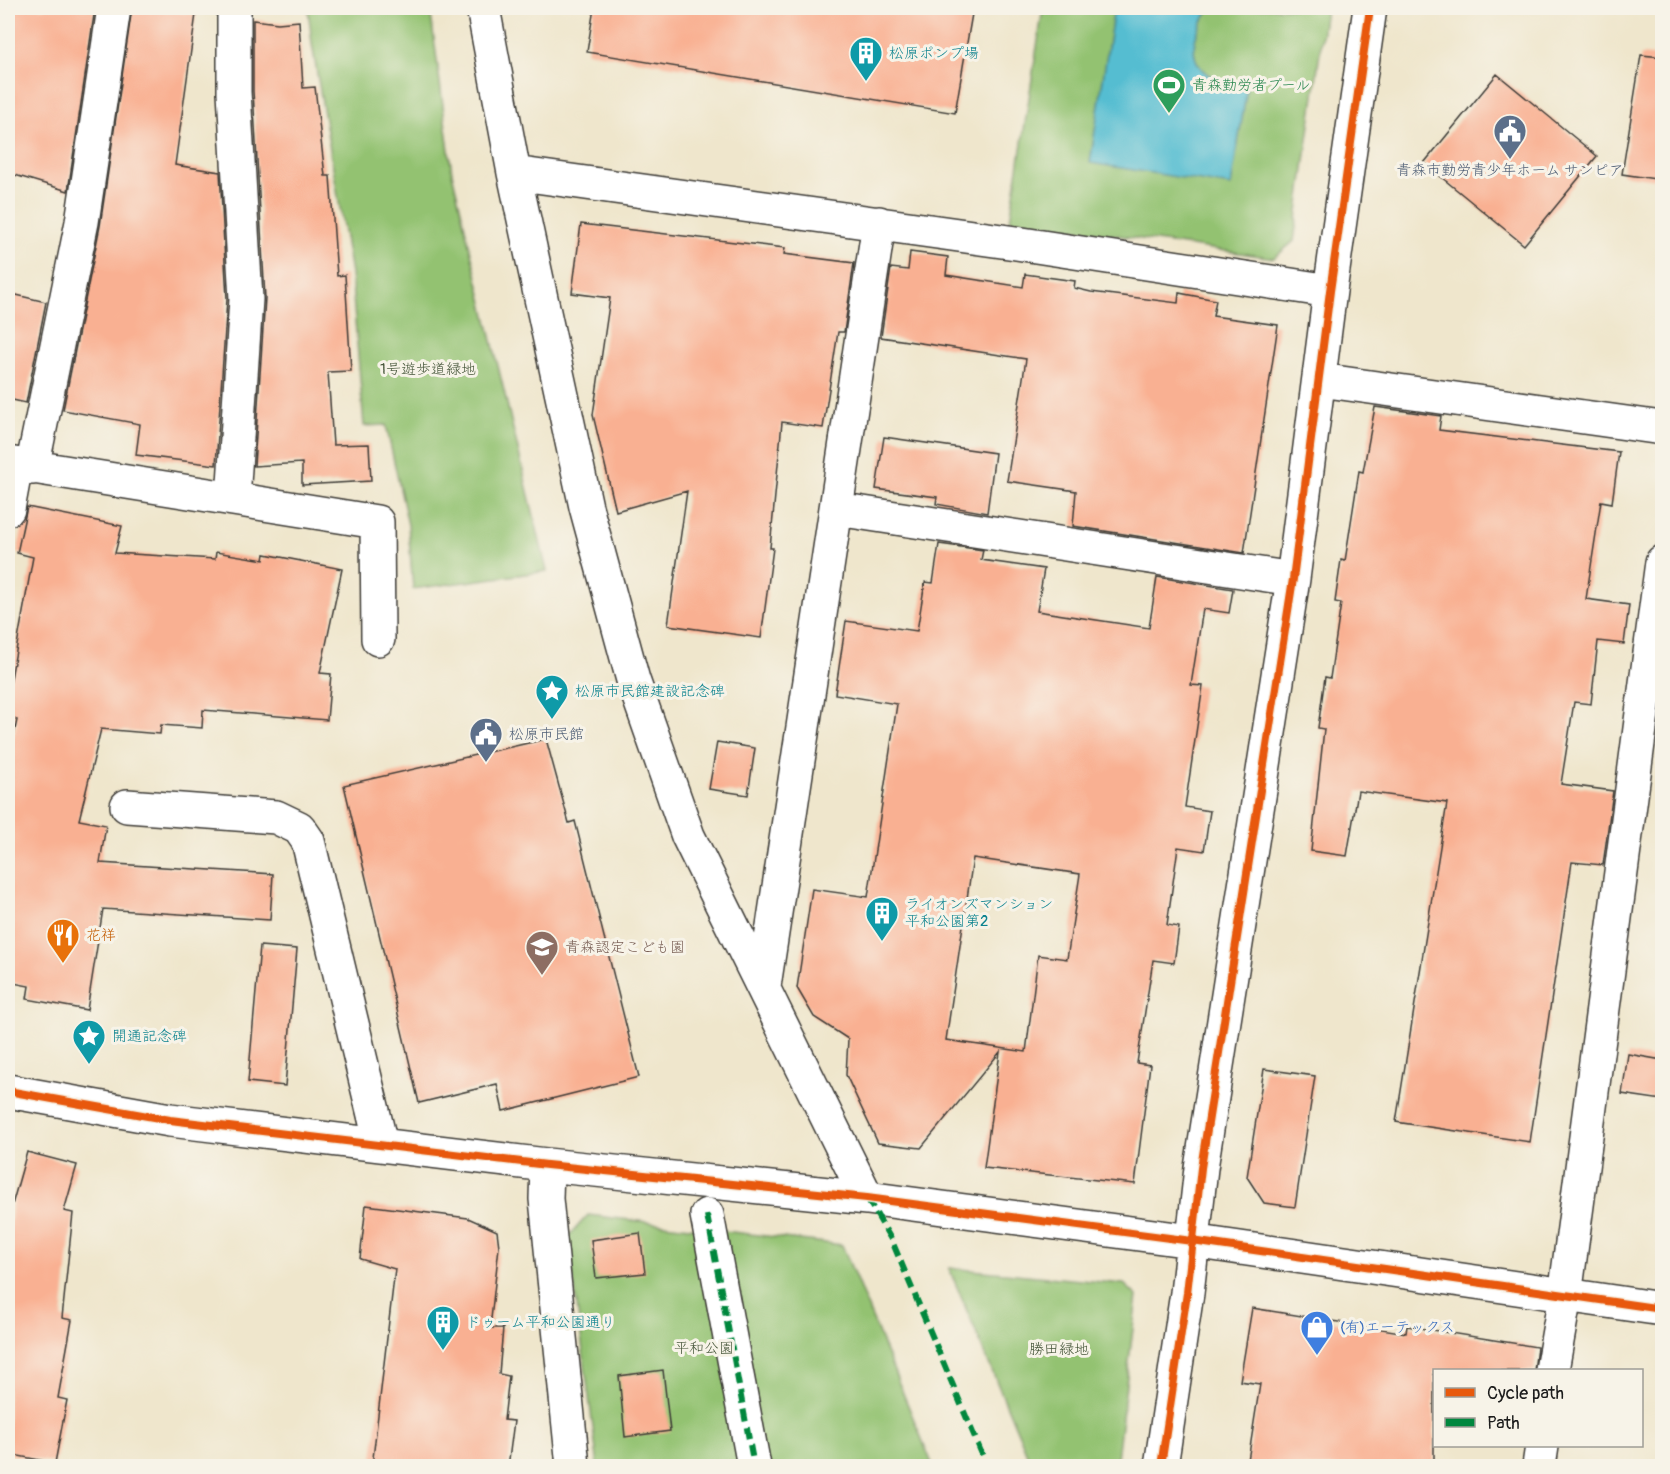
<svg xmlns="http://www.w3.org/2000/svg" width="1670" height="1474" viewBox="0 0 1670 1474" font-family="Pangolin,'Klee One',sans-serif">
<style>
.green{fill:#93c271;stroke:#586f46;stroke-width:1.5}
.water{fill:#54bdd1;stroke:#386c76;stroke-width:1.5}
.building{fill:#f9b092;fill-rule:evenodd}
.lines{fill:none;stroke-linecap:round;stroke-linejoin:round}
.minor-casing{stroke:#3c3a36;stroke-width:36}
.minor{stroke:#fff;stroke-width:33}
.quiet{stroke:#00873e;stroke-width:6;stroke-dasharray:12 6;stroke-linecap:butt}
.cycleway-casing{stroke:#f7f3e8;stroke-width:11}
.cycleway{stroke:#e8590c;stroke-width:8}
.labels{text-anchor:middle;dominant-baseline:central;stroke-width:6;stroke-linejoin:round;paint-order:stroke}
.culture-label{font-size:15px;fill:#0d838f;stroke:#f7f3e8;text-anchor:start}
.leisure-label{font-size:15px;fill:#27864d;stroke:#f7f3e8;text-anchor:start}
.service-label{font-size:15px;fill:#4e5e75;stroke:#f7f3e8}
.park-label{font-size:15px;fill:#46563a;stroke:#f7f3e8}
.food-label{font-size:15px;fill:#c56008;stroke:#f7f3e8;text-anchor:start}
.education-label{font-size:15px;fill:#785e54;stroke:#f7f3e8;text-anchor:start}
.shop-label{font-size:15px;fill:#366cbe;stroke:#f7f3e8;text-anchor:start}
</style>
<rect width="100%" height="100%" fill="#f7f3e8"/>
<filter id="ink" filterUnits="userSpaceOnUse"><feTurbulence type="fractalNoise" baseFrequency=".0167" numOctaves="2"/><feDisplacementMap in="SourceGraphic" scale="12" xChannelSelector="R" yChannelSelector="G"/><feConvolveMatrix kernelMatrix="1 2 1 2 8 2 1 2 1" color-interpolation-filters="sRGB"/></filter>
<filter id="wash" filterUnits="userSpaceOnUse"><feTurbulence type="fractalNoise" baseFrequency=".008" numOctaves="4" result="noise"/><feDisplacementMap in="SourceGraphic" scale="24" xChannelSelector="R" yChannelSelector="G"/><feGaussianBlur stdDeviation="1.35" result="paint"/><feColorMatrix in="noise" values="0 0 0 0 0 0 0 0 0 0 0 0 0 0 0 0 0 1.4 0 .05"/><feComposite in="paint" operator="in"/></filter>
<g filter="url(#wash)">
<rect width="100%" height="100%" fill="#efe6cc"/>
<path class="green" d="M308,8H430L452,173L547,571L413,589L408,525L386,425L364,426L351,273L312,44Z
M1043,8H1326L1294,241L1274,258L1010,220Z
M588,1215L842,1245L933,1466H598L568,1237Z
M949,1268L1124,1284L1137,1296L1116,1466H1032Z"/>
<path class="water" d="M1114,8H1210C1180,54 1193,79 1247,88L1231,186L1090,163Z"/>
<g id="blocks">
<path class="building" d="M8,8H95L68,191L8,173Z
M132,8L196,14L175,165L220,172L227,299L216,465L136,455L140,424L63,410L100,226Z
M594,8H973L955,113L587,52Z
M253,20L278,23L299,21L303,88L315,87L325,176H330L337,276L345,275L351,371L328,372L333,445L369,444L371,481L302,485V463L254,466L265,298L253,91Z
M1641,55L1662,57V180L1622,174Z
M1497,74L1597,156L1524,245L1424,163Z
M581,224L785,248L784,254L854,263L844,332H838L823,428L782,422L770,548H773L761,638L668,625L687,491L616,511L593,415L610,298L572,293Z
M910,252L948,257L946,275L1023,287L1025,274L1075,281L1074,288L1091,292L1178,303L1179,293L1216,300L1213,316L1278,325L1244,553L1073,526L1076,491L1007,481L1026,359L881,337L891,268L908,270Z
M8,293L46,302L26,403L8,399Z
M1375,407L1441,416L1439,430L1619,452L1612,503L1601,501L1586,599L1629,605L1624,644L1598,641L1591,704L1574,702L1561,784L1613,791L1603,865L1572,862L1530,1142L1396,1122L1447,803L1358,791L1347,856L1311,851L1324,729L1318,728L1325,677L1330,678L1341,603L1335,602L1341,560L1345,561L1359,471L1363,472Z
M884,437L995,453L987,513L936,504L937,497L876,489Z
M27,507L122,526L115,553L215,559L216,552L264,560L265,554L342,569L320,673L331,674L327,720L203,710L202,728L161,725L160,734L101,729L79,820L106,825L100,863L273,874L270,920L103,909L87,1010L27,999L29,986L8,982V763L17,720L8,717V695L33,557L17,553Z
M939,544L983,550L981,560L1044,569L1037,611L1149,628L1157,577L1233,589L1229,613L1203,609L1191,685L1203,686L1185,807L1210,811L1204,851L1178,847L1167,925L1179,927L1174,963L1153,960L1137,1063L1150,1065L1135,1184L984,1168L1000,1052L921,1148L878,1143L846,1075L848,1039L814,1017L797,988L812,889L868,897L897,704L835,694L846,621L917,631L925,582L933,583ZM973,858L1080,874L1067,959L1038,955L1026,1052L946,1040Z
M546,739L569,823L575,821L639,1077L503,1111L497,1084L419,1103L344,785Z
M717,742L755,748L748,795L709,789Z
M260,946L297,949L285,1086L248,1082Z
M1628,1054L1662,1060V1100L1622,1094Z
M1264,1069L1315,1076L1295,1207L1264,1203L1247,1177Z
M27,1152L77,1165L64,1211L73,1213L62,1318L72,1320L58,1398L67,1400L55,1463L8,1454V1252L12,1205Z
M366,1205L468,1218L497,1231L499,1247L490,1328H503L499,1374L509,1376L504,1420L514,1421L508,1467H372L395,1269L360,1259Z
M640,1233L645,1273L596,1278L591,1240Z
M1252,1308L1406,1333L1407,1326L1537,1347L1534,1371H1434V1467H1247L1260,1384L1240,1381Z
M663,1370L670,1431L625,1437L619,1376Z"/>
</g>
</g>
<g filter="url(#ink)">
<use href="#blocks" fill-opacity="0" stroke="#3c3a36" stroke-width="1.5"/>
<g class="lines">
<defs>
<path id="minor" d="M483,8L514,173L586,507L633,680L688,836L867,1198
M514,173L1016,243L1330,291
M1320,380L1662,428
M8,463L377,522L378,639
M32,468L82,222L114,8
M233,499L246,299L234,92V8
M8,509L16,466
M837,509L1293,579
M127,806L276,817L299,828L308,841L381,1144
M764,986L879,223
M8,1091L170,1120L547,1165L867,1198L1192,1241L1662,1309
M547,1165L546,1199L573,1466
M707,1215L754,1466
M1552,1370L1565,1296L1662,562
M1161,1466L1187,1293L1201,1168L1293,579L1330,291L1370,8
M1539,1466L1542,1446"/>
</defs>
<use href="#minor" class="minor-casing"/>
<use href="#minor" class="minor"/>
<path class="quiet" d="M867,1198L892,1241L987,1466
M707,1215L754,1466"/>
<defs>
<path id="cycleway" d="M8,1091L170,1120L547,1165L867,1198L1192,1241L1662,1309
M1161,1466L1187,1293L1201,1168L1293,579L1330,291L1370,8"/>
</defs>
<use href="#cycleway" class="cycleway-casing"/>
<use href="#cycleway" class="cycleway"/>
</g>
</g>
<defs>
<symbol id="building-pin" viewBox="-11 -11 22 30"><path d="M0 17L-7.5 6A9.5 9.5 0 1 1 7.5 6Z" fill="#0f9aa8" stroke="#f7f3e8"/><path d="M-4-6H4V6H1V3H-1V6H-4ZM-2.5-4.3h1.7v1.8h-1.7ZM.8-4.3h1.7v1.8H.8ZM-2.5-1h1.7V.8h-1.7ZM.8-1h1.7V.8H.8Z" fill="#fff"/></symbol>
<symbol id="stadium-pin" viewBox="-11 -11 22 30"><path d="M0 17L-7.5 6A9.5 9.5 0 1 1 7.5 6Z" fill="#2e9e5b" stroke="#f7f3e8"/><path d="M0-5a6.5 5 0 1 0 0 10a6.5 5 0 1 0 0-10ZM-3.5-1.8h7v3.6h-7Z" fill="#fff"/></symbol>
<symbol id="civic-pin" viewBox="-11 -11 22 30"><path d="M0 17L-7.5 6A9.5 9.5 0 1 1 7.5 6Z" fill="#5c6f8a" stroke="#f7f3e8"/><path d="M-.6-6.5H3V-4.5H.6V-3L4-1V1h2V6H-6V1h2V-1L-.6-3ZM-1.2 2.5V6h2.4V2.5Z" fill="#fff"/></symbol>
<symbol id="sight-pin" viewBox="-11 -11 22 30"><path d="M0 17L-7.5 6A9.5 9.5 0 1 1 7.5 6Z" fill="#0f9aa8" stroke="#f7f3e8"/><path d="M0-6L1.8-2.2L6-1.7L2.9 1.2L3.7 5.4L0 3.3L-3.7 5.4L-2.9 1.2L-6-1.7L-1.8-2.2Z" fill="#fff"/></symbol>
<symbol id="restaurant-pin" viewBox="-11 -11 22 30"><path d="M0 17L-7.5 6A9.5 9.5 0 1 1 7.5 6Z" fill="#e8710a" stroke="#f7f3e8"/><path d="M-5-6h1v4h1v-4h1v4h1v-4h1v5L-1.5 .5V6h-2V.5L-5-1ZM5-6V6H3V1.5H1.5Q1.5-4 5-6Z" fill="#fff"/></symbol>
<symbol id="school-pin" viewBox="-11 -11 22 30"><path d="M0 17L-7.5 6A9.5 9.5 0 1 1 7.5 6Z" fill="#8d6e63" stroke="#f7f3e8"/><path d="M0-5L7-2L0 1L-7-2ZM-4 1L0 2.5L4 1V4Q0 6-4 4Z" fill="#fff"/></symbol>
<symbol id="shop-pin" viewBox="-11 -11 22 30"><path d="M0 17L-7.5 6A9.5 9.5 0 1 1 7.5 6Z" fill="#3f7fe0" stroke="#f7f3e8"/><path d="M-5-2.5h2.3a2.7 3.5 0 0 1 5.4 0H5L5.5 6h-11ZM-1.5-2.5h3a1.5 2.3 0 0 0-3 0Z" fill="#fff"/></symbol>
</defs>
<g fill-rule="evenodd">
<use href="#building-pin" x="847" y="34" width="38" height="52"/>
<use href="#stadium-pin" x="1150" y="66" width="38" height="52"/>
<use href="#civic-pin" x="1491" y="112" width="38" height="52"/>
<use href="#sight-pin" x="533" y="672" width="38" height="52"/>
<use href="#civic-pin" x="467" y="715" width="38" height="52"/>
<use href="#building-pin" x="863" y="894" width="38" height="52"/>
<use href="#restaurant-pin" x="44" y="916" width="38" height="52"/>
<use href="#school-pin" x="523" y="928" width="38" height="52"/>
<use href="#sight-pin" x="70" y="1017" width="38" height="52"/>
<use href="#building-pin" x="424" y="1303" width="38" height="52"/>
<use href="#shop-pin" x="1298" y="1308" width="38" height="52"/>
</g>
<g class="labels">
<g class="culture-label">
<text x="889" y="53">松原ポンプ場</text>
<text x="575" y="691">松原市民館建設記念碑</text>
<text x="905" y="904">ライオンズマンション<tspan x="905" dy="17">平和公園第2</tspan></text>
<text x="112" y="1036">開通記念碑</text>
<text x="466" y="1322">ドゥーム平和公園通り</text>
</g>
<g class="leisure-label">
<text x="1192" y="85">青森勤労者プール</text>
</g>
<g class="service-label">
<text x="1510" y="170">青森市勤労青少年ホーム サンピア</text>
<text x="509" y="734" text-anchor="start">松原市民館</text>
</g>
<g class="park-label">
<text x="428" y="369">1号遊歩道緑地</text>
<text x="704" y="1348">平和公園</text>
<text x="1059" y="1349">勝田緑地</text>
</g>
<g class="food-label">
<text x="86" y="935">花祥</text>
</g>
<g class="education-label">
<text x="565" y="947">青森認定こども園</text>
</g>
<g class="shop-label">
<text x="1340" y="1327">(有)エーテックス</text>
</g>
</g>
<rect width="1670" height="1474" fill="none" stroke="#f7f3e8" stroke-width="30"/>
<rect x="1433" y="1369" width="210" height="78" fill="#f7f3e8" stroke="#9f9d96" stroke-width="1.5"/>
<rect x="1445" y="1388" width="30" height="9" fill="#e8590c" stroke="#9f9d96" stroke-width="1.5"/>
<text x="1487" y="1399" font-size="18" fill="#1c1c1c">Cycle path</text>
<rect x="1445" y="1418" width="30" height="9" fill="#00873e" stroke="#9f9d96" stroke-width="1.5"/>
<text x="1487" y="1429" font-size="18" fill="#1c1c1c">Path</text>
</svg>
